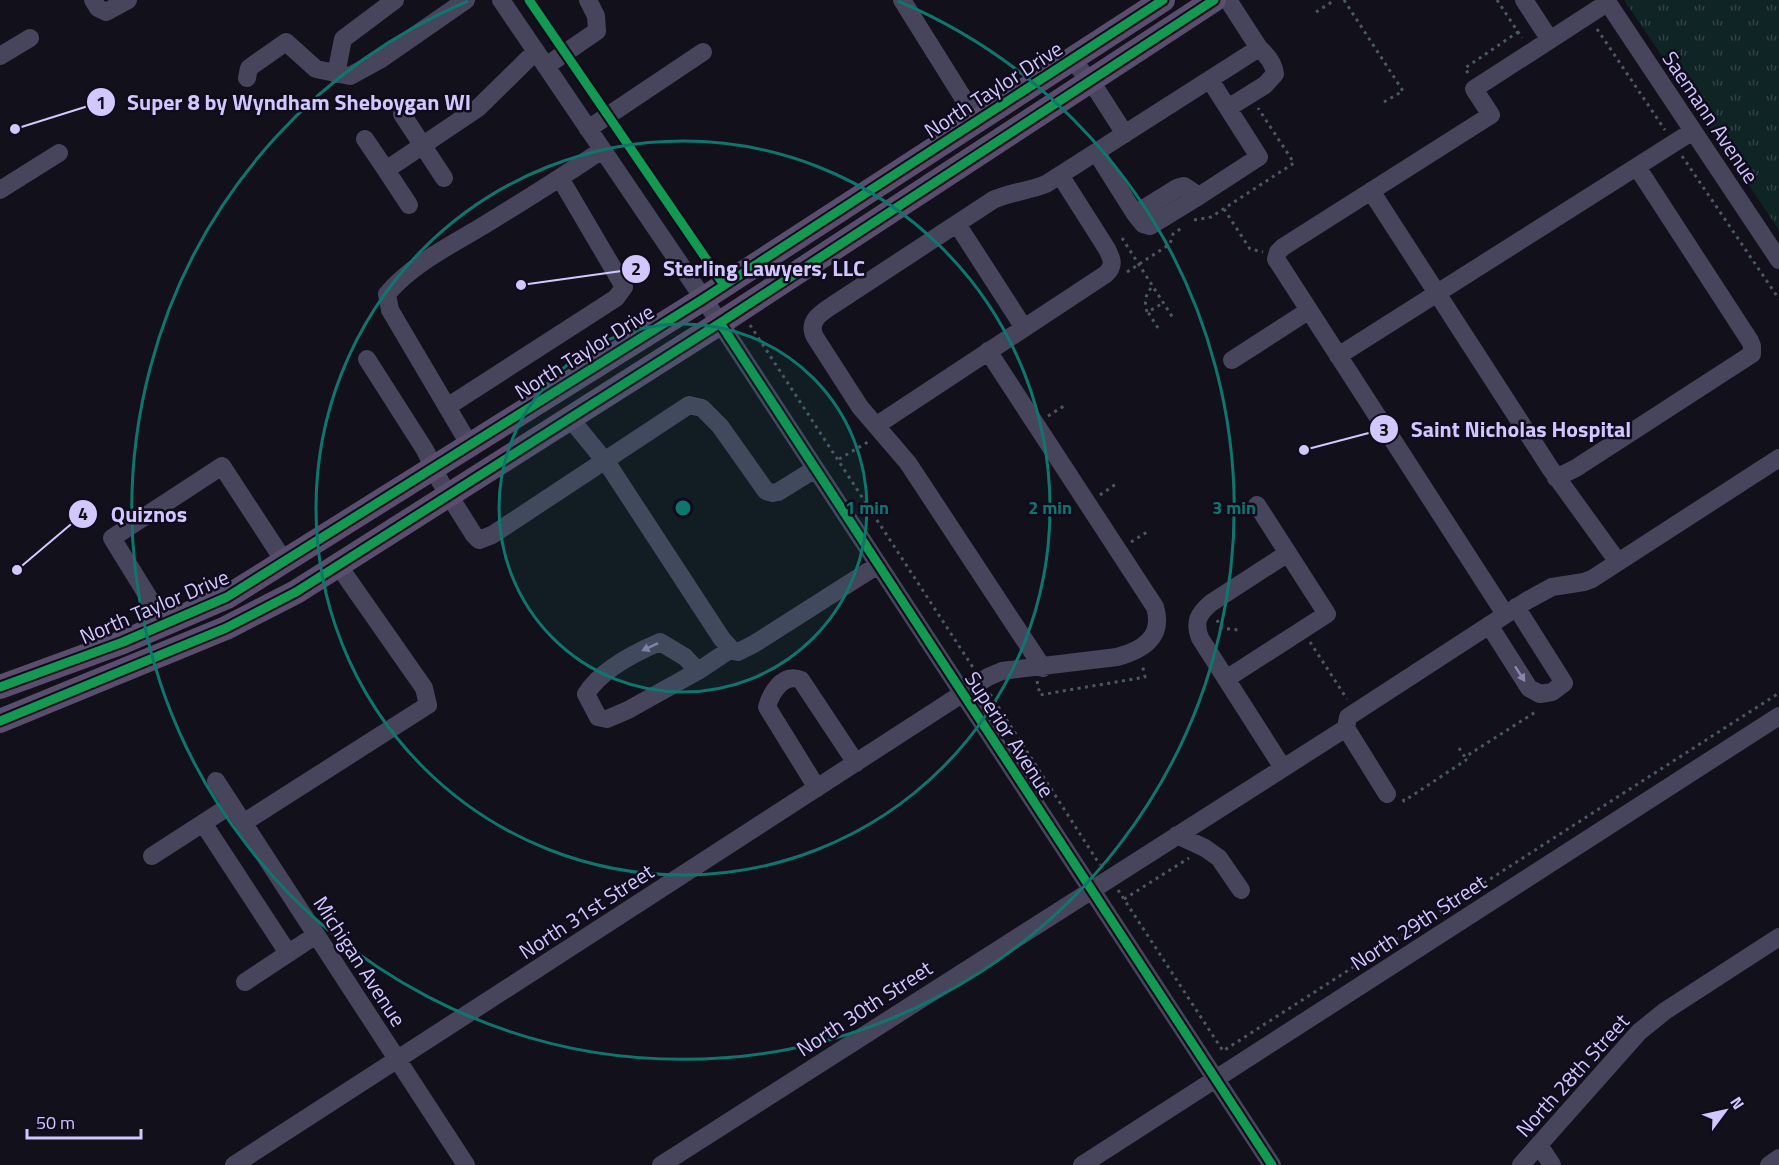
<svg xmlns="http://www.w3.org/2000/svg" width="1779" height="1165" viewBox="0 0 1779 1165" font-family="'Titillium Web',sans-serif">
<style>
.grass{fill:url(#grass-tufts)}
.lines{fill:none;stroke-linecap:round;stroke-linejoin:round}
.path{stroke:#4a5866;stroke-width:3;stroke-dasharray:3 4.5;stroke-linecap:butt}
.minor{stroke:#47455b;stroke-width:18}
.major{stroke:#5b4d6d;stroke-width:24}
.cycleway-casing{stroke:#100c1e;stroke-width:13}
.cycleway{stroke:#139951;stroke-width:9}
.oneway{fill:#8c86ad}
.ring{fill:none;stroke:#0f766e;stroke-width:3}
.labels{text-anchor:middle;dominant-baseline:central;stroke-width:5;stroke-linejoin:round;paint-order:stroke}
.street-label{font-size:21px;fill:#d2c8ff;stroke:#100c1e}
.centre{fill:#0f766e;stroke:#100c1e;stroke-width:3}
.ring-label{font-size:18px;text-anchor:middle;font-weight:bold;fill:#0f766e;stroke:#100c1e;stroke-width:5;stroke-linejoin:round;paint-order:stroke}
.leader{fill:none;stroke:#d2c8ff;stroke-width:2}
.callout-dot{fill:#d2c8ff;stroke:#100c1e;stroke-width:2}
.mark-label{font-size:18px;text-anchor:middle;font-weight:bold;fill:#111}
.callout-label{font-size:22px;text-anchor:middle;font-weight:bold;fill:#d2c8ff;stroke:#100c1e;stroke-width:5;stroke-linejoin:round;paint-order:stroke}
</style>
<defs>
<pattern id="grass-tufts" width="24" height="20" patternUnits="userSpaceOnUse" patternTransform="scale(1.5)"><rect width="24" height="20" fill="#0f2425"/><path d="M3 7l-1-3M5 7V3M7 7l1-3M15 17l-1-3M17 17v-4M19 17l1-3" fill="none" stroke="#314246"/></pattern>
</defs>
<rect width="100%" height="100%" fill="#12101a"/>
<path class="grass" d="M1624,0H1779V230Z"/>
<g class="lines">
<path class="path" d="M1344,0L1403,91L1384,102
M1497,0L1522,38
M1316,12L1335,0
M1597,29L1665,130
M1468,73L1465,68L1518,32
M1682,156L1779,299
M1224,209L1250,249L1263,252
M1194,220L1211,217L1294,163L1258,108
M1122,238L1173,318
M1127,272L1170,244L1173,234L1183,227
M1147,312C1144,302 1145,294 1153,286
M750,325L974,669
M1158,328L1148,312L1163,303
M1048,416L1067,404
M839,459L868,442
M1100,495L1116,484
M1131,542L1147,532
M1217,620L1221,628L1238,630
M1310,642L1347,699
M1037,681L1040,695L1145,677L1142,664
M990,694L1100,865
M1459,748L1465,757L1537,711
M1403,799L1404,801L1466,760L1465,757
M1118,890L1223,1051L1779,693
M1124,899L1189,858"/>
<path class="minor" d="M93,0L98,8L106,12L128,0
M501,0L720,323L1272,1165
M902,0L977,120
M1524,0L1550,40
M1606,0L1779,260
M0,56L30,38
M1072,59L1098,92L1125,134
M546,66L597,31L596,16L588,0
M336,74L343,39L395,0
M247,78L249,68L286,42L316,69L350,76L381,59L466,0
M1228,108L1265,85L1275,74C1274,64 1267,55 1259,48L1228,0
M402,114L444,178
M588,129L703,52
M365,139L386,170
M1096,152L1135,214L1177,188L1184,186L1199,196L1259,157L1210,80
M0,190L59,153
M1371,191L1550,468L1618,562
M409,205L386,170L478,108L536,51
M1135,214L1143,224L1150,226L1199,196
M957,224L1024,328
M1338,356L1693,131
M367,359L425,450L440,481L474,535L479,540L492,535L689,405L702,408L720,426L766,491L773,493L778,492L815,469
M1232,360L1308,311
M447,407L616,298L624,287L560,178
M569,417L609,466L722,639L733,651L738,652L754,644L878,565
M877,425L1106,274C1115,265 1112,259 1107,249L1060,175
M469,444L390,310L387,294C411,265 449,246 481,227C522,202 562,177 602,150
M1556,478L1576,468L1752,354V346L1750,341L1637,167
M1505,614L1276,259L1278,252L1283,247L1491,115L1474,89L1607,3
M165,624L112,538L222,466L284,561
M1489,625L1529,688L1540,694L1552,692L1564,683L1516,607
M1043,668L908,463L860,407L815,337C806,320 824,311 836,303L993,200C1010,192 1029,191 1046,184L1259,48
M698,671L685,657L660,642C634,653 601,670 586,694L598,717L607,719L628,710L698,671L731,649
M1226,679L1327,614L1257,505
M1283,768L1200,638C1194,622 1198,614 1211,603L1288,553
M216,781L466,1165
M817,788L767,707C771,692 784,672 801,680L856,763
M1387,794L1346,728L1348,717L1528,600L1552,587L1584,582L1592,579L1779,458
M203,823L288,953
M243,823L428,705L424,688L338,565
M1177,835L1205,848L1219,858L1241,890
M152,856L231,805
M245,982L316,935
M1539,1145L1552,1165
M234,1165L988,677L1002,671L1117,657C1143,650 1164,637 1155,607L988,351
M661,1165L1346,728
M1082,1165L1779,716
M1521,1165L1639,1032L1665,1011L1779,937
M1769,1165L1779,1158"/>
<path class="major" d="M0,687L123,642L227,597L703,299L1163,0
M0,721L226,628L296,592L720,323L1214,0"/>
<defs>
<path id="cycleway" d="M529,0L724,285
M720,323L1272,1165
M0,687L123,642L227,597L703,299L1163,0
M0,721L226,628L296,592L720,323L1214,0"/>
</defs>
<use href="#cycleway" class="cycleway-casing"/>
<use href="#cycleway" class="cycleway"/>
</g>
<defs><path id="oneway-solid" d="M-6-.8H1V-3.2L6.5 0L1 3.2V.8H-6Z" transform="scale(1.5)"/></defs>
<g class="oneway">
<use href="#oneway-solid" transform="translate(650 647) rotate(155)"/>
<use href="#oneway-solid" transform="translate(1520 674) rotate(57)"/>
</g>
<circle cx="683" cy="508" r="184" fill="#0f766e" fill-opacity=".12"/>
<g class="ring">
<circle cx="683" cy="508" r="184"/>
<circle cx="683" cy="508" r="367"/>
<path d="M898 1A551 551 0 1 1 468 1"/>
</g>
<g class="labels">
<g class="street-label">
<text transform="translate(993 89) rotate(-33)">North Taylor Drive</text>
<text transform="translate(1711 117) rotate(56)">Saemann Avenue</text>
<text transform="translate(584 351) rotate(-32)">North Taylor Drive</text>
<text transform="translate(154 606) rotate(-23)">North Taylor Drive</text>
<text transform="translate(1010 734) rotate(57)">Superior Avenue</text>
<text transform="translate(586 911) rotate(-33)">North 31st Street</text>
<text transform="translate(1418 922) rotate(-33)">North 29th Street</text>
<text transform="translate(360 961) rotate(57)">Michigan Avenue</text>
<text transform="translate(864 1008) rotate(-33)">North 30th Street</text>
<text transform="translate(1572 1075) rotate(-48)">North 28th Street</text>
</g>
</g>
<circle cx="683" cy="508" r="9" class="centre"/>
<g class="ring-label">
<text x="867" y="514">1 min</text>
<text x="1050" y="514">2 min</text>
<text x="1234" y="514">3 min</text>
</g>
<path class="leader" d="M15 129L101 102M521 285L636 269M1304 450L1384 429M17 570L83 514"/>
<g class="callout-dot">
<circle cx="15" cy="129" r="6"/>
<circle cx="521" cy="285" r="6"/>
<circle cx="1304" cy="450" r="6"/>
<circle cx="17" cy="570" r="6"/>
<circle cx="101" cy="102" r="15"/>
<circle cx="636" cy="269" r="15"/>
<circle cx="1384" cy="429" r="15"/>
<circle cx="83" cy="514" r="15"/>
</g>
<g class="mark-label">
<text x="101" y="109">1</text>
<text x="636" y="275">2</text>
<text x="1384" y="436">3</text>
<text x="83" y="520">4</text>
</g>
<g class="callout-label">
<text x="299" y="110">Super 8 by Wyndham Sheboygan WI</text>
<text x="764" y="276">Sterling Lawyers, LLC</text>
<text x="1521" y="437">Saint Nicholas Hospital</text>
<text x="149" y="522">Quiznos</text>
</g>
<g transform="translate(1725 1111) rotate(57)" stroke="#100c1e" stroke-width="4.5" paint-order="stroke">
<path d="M0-4.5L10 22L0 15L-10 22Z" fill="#d2c8ff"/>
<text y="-9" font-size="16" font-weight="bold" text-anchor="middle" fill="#d2c8ff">N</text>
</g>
<path d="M27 1129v9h114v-9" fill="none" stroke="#d2c8ff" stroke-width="3"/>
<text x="36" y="1129" font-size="18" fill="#d2c8ff" stroke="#100c1e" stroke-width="4.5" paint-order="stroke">50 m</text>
</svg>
